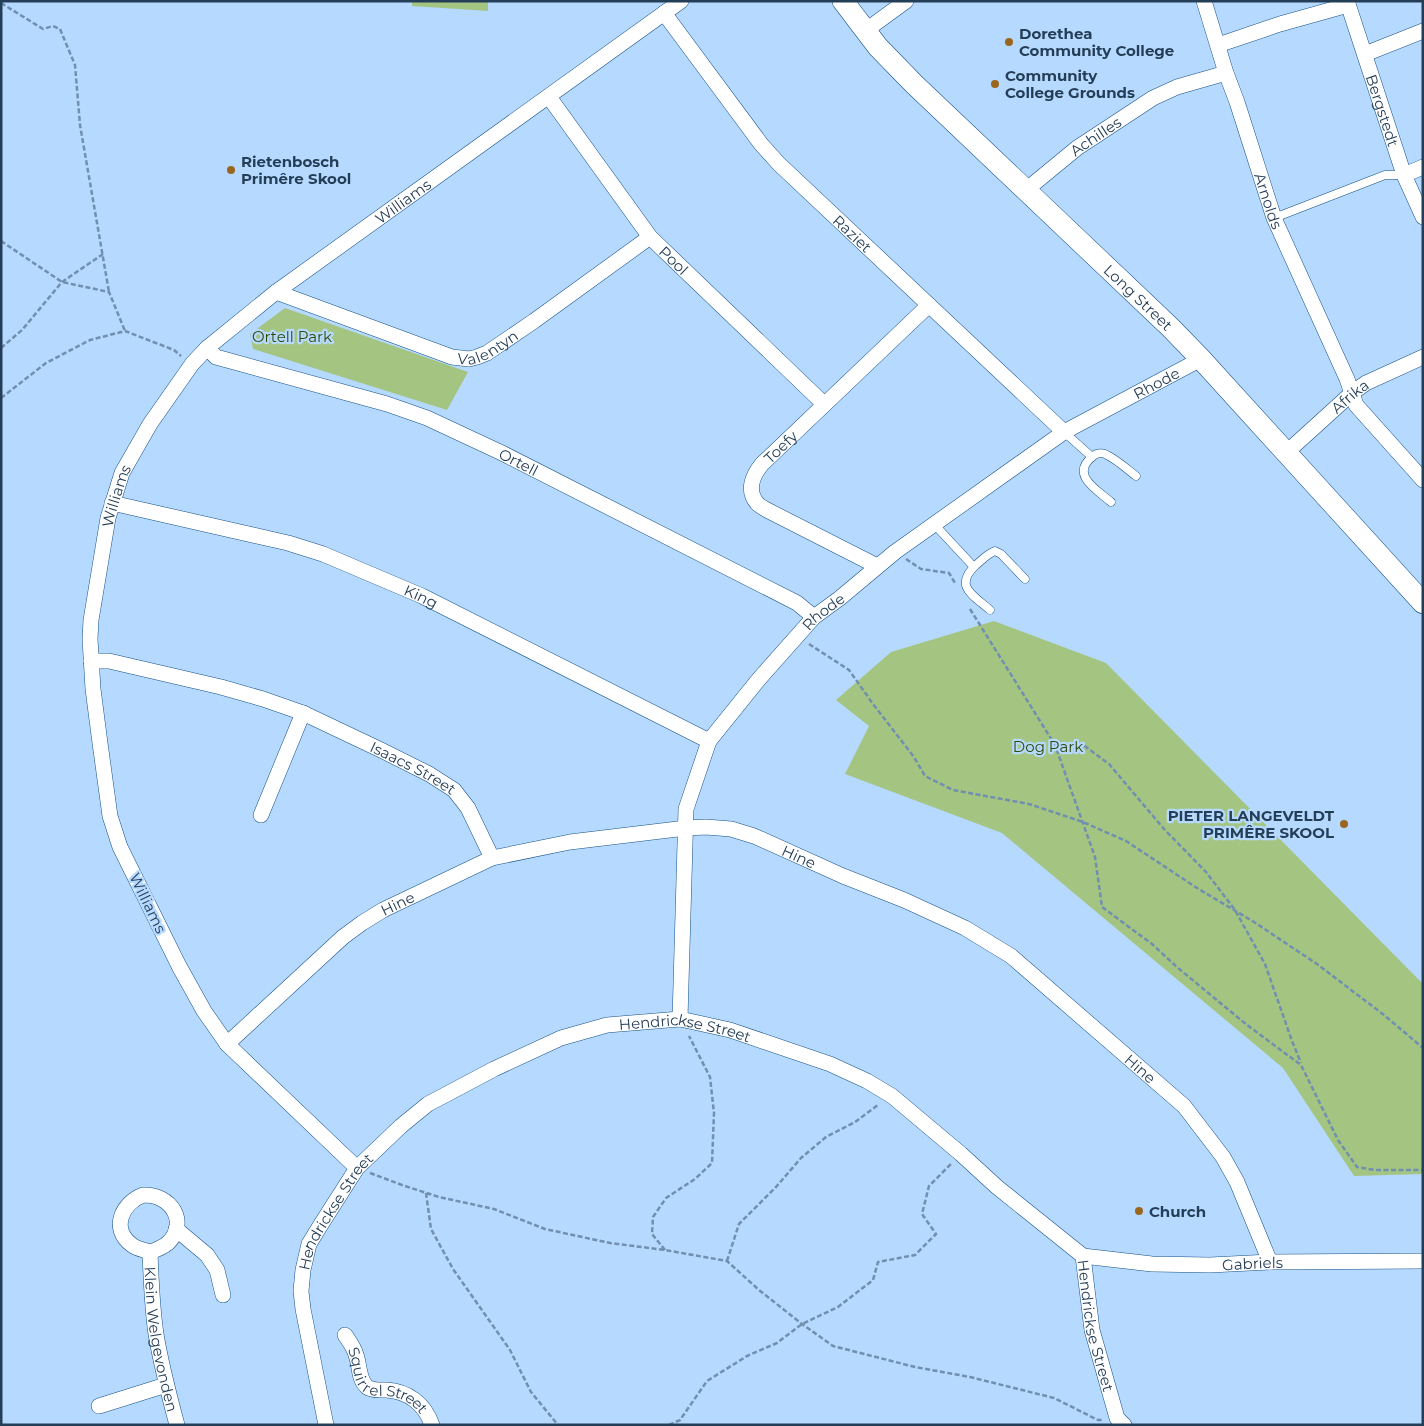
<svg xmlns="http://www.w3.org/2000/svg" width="1424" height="1426" viewBox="0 0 1424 1426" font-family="Montserrat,sans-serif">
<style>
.green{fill:#a4c582}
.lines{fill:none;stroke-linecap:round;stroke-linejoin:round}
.lane-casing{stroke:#145187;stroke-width:9}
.street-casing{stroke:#145187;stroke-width:16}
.secondary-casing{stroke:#145187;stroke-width:22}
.path{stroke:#718fae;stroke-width:2.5;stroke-dasharray:5 2.5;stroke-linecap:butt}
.lane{stroke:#fff;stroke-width:8}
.street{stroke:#fff;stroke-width:15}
.secondary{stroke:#fff;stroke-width:21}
.poi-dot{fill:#9a651c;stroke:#b6d9ff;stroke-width:2}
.labels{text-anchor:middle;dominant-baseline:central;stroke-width:4.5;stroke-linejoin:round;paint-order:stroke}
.poi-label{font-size:15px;font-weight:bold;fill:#253e57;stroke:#b6d9ff;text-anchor:start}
.street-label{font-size:15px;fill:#253e57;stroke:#b6d9ff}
.park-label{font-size:15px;fill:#2f4904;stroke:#b6d9ff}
</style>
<rect width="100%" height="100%" fill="#b6d9ff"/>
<path class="green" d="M412,1H488V11L412,6Z
M285,308L468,372L447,410L253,349L250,334Z
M994,621L1106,663L1423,984V1174L1354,1176L1283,1068L1002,833L845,774L869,726L836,700L891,652Z"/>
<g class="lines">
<defs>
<path id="lane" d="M1274,218L1385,175H1404
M1064,432L1092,457
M1111,502C1097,490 1070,475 1092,457C1096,453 1102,452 1107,455C1117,460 1127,469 1136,476
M934,524L974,567
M990,610C973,595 953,586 976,565C982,560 987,554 995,551L1001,554L1025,579"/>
<g id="street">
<path id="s1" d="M1204,1L1226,73L1237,102L1274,218L1347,379L1356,405L1423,480"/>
<path id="s2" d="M1347,1L1404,175L1423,217"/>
<path id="s3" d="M664,13L761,144L779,164L1064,432"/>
<path d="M865,31L906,1"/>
<path d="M1218,45L1280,24L1348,5"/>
<path d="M1365,54L1423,31"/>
<path id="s4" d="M549,97L650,237L824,404"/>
<path d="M1404,175L1423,167"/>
<path id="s5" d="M1026,190L1077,148L1153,98L1177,87L1226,73"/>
<path id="s6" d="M276,292L452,357L469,359L477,357L487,353L534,321L650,237"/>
<path id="s7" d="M207,348L216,357L387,404L427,418L502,453L797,603L814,617"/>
<path id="s8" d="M1287,452L1352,393L1366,383L1423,357"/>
<path id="s9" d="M112,503L288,543L323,554L422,596L709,741"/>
<path id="s10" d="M877,566L767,510C764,508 759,506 757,503C746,490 753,475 762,464L929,305"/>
<path id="s11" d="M91,661H109L221,687L263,699L303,713L381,750L429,774L454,790L468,808L492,858"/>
<path d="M261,815L303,713"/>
<path id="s12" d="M680,1019L686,809L709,741L759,679L814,617L840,598L895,552L1064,432L1201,359"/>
<path id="s13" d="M227,1044L343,937L362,923L383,910L492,858L570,842L686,828L706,827L731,829L754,836L843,876L904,900L965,928L1011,956L1184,1106L1223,1157L1237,1182L1270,1262"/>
<path id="s14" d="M357,1168L227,1044L204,1011L179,966L120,847L110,816L100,743L93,689L90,639L91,620L108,518L122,473L150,424L192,364L207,348L276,292L681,1"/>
<path d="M143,1195C171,1194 189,1222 168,1243C163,1247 156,1250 150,1252C144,1250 137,1249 132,1245C110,1229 122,1203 143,1195Z"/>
<path d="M176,1229L207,1255L217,1270L223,1295"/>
<path id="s15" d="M150,1252C151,1279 152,1307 156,1334C161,1365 169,1395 177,1425"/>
<path id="s16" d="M1083,1256L1152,1264L1210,1265L1270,1262L1423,1261"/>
<path id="s17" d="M345,1335C349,1341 354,1347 356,1355C360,1365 358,1379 367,1387C373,1391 380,1390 386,1390C408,1391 425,1404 432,1425"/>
<path d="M99,1406L166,1385"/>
<path id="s18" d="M326,1425L303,1309L301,1291L303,1270L309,1244L320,1226L357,1168L401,1126L428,1104L494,1069L561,1038L607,1025L680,1019L730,1030L830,1064L867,1081L892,1096L961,1154L997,1187L1083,1256L1092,1330L1117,1418L1124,1425"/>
</g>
<g id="secondary">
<path id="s19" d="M843,1L878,47L914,84L1171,328L1201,359L1423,603"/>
</g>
</defs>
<use href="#lane" class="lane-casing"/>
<use href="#street" class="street-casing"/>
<use href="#secondary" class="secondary-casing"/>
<path class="path" d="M1,3L43,29L53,26L60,29L75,65L80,125L109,292
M1,241L62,282L109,292L125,331
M1,348L22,330L62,282L103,254
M1,398L46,363L90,340L125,331L174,350L181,356
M906,559L921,569L949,573L955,583
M970,609L1055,745L1095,857L1102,907L1152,944L1178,968L1247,1025L1301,1065L1338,1140L1357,1167L1375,1170H1423
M809,644L849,670L873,704L914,757L925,776L953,790L1029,804L1083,822L1126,841L1197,888L1254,922L1317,964L1384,1015L1423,1048
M1055,745L1082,744L1109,764L1164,829L1206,872L1235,910L1265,964L1292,1041L1301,1063
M370,1173L402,1185L439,1197L494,1209L545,1229L610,1243L665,1250L727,1261L759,1290L802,1324L833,1346L915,1367L970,1377L1054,1398L1098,1420H1103
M426,1193L431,1229L453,1269L510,1350L531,1392L558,1425
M665,1250L652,1234L653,1217L666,1198L695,1179L712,1163L714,1113L710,1077L689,1036
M727,1261L739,1224L776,1187L801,1158L826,1137L855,1122L878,1105
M669,1425L680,1420L707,1381L747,1356L777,1343L802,1324L838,1307L873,1280L878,1262L915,1255L936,1234L922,1214L929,1186L951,1164"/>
<use href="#lane" class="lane"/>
<use href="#street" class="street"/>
<use href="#secondary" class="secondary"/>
</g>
<g class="poi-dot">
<circle cx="1009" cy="42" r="5"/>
<circle cx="995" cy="84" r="5"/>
<circle cx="231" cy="170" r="5"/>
<circle cx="1344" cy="824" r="5"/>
<circle cx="1139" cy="1211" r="5"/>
</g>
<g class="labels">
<g class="poi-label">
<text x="1019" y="33">Dorethea<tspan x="1019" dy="17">Community College</tspan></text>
<text x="1005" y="75">Community<tspan x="1005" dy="17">College Grounds</tspan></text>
<text x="241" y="161">Rietenbosch<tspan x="241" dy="17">Primêre Skool</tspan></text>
<text x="1334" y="815" text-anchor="end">PIETER LANGEVELDT<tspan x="1334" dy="17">PRIMÊRE SKOOL</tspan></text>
<text x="1149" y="1211">Church</text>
</g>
<g class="street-label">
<text stroke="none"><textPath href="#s2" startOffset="115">Bergstedt</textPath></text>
<text stroke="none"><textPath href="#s5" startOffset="88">Achilles</textPath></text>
<text stroke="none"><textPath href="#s1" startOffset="210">Arnolds</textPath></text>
<text stroke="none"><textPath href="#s14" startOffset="1181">Williams</textPath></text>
<text stroke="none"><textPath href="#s3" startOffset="291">Raziet</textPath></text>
<text stroke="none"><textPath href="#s4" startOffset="206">Pool</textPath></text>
<text stroke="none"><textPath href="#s19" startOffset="419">Long Street</textPath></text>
<text stroke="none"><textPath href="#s6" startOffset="226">Valentyn</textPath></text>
<text stroke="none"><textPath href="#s12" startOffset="860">Rhode</textPath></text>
<text stroke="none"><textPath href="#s8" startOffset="84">Afrika</textPath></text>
<text stroke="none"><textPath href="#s10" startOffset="204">Toefy</textPath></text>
<text stroke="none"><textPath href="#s7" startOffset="334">Ortell</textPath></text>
<text stroke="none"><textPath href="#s14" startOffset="761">Williams</textPath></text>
<text stroke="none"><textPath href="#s9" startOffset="324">King</textPath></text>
<text stroke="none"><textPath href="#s12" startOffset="455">Rhode</textPath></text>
<text stroke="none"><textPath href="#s11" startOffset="342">Isaacs Street</textPath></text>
<text stroke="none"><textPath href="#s13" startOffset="642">Hine</textPath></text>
<text transform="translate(148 903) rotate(64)">Williams</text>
<text stroke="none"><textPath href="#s13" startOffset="222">Hine</textPath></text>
<text stroke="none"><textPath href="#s18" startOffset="645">Hendrickse Street</textPath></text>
<text stroke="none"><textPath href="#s13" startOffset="1048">Hine</textPath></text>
<text stroke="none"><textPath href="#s18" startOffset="225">Hendrickse Street</textPath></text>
<text stroke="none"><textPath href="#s16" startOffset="170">Gabriels</textPath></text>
<text stroke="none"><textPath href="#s18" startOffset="1186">Hendrickse Street</textPath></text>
<text stroke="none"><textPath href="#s15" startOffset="88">Klein Welgevonden</textPath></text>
<text stroke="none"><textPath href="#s17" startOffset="69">Squirrel Street</textPath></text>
</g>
<g class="park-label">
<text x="292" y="336">Ortell Park</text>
<text x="1048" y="746">Dog Park</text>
</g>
</g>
<rect width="1424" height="1426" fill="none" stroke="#253e57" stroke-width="5"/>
</svg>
